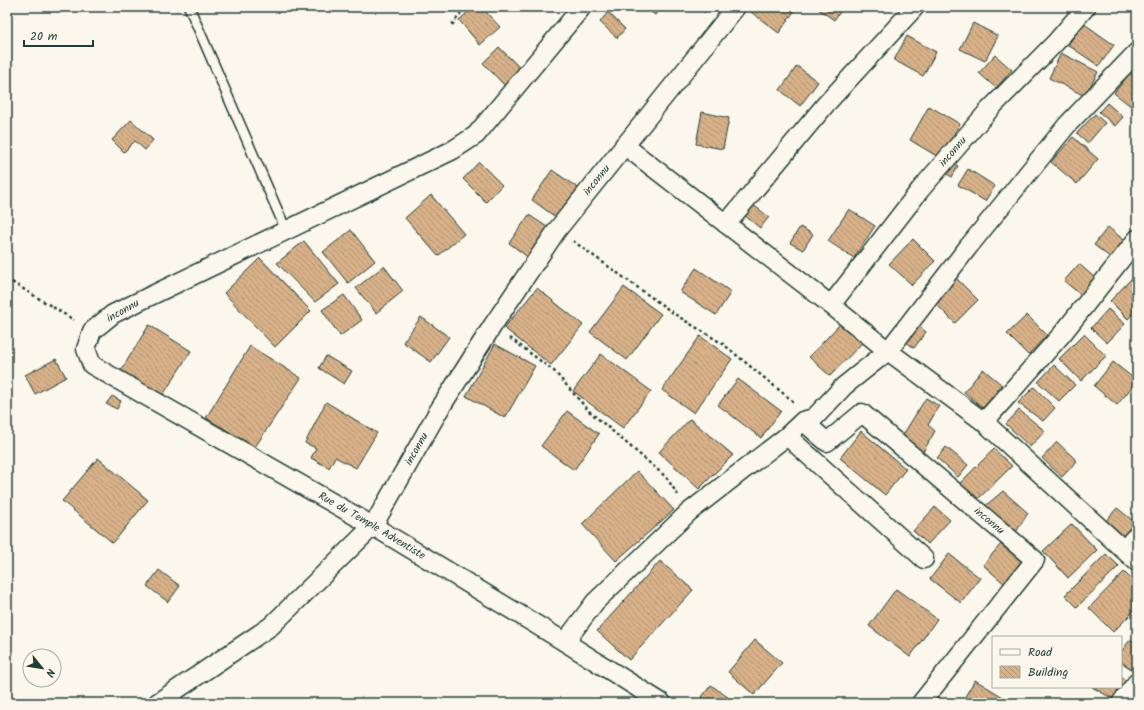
<svg xmlns="http://www.w3.org/2000/svg" width="1144" height="710" viewBox="0 0 1144 710" font-family="Kalam,sans-serif">
<style>
.building{fill:url(#building-back-hatch);stroke:#1f3d34}
.lines{fill:none;stroke-linecap:round;stroke-linejoin:round}
.lane-casing{stroke:#1f3d34;stroke-width:12}
.street-casing{stroke:#1f3d34;stroke-width:21}
.path{stroke:#1f3d34;stroke-width:2.5;stroke-dasharray:3 3;stroke-linecap:butt}
.lane{stroke:#fbf7ec;stroke-width:9}
.street{stroke:#fbf7ec;stroke-width:18}
.labels{text-anchor:middle;dominant-baseline:central;stroke-width:3;stroke-linejoin:round;paint-order:stroke}
.street-label{font-size:11px;fill:#1f3d34;stroke:#fbf7ec}
</style>
<defs>
<pattern id="building-back-hatch" width="6" height="6" patternUnits="userSpaceOnUse"><rect width="6" height="6" fill="#d8b189"/><path d="M-1 5l2 2M0 0l6 6M5-1l2 2" fill="none" stroke="#af9171"/></pattern>
</defs>
<rect width="100%" height="100%" fill="#fbf7ec"/>
<filter id="ink" filterUnits="userSpaceOnUse"><feTurbulence type="fractalNoise" baseFrequency=".025" numOctaves="2"/><feDisplacementMap in="SourceGraphic" scale="8" xChannelSelector="R" yChannelSelector="G"/><feConvolveMatrix kernelMatrix="1 2 1 2 8 2 1 2 1" color-interpolation-filters="sRGB"/></filter>
<g filter="url(#ink)">
<path class="building" d="M474,7H481L500,27L480,45L459,20Z
M644,7H661L655,15Z
M755,7H797L779,33L751,12Z
M818,7H844L834,20L817,8Z
M608,12L625,29L617,38L600,22Z
M973,23L998,36L985,61L960,49Z
M1083,23L1114,45L1099,66L1068,45Z
M907,36L936,52L923,76L894,60Z
M499,47L525,73L509,90L483,63Z
M1061,53L1098,72L1085,96L1049,78Z
M995,55L1012,70L996,88L979,73Z
M797,66L818,82L800,106L780,90Z
M1130,73L1137,78V111L1114,93Z
M1107,103L1123,117L1115,126L1099,112Z
M929,106L960,124L940,158L910,140Z
M702,112L729,118L723,149L696,144Z
M1095,114L1105,123L1088,143L1077,133Z
M131,120L153,140L145,150L135,141L124,152L112,140Z
M1073,137L1098,159L1077,184L1051,162Z
M479,162L502,185L486,202L463,179Z
M951,162L958,166L952,177L944,172Z
M968,169L995,186L985,201L958,185Z
M552,170L578,188L557,218L532,200Z
M431,195L464,234L438,256L405,218Z
M752,204L769,217L760,228L744,215Z
M849,209L875,226L854,258L828,241Z
M529,215L550,229L529,258L509,243Z
M800,227L813,234L803,250L790,243Z
M1108,227L1125,241L1111,258L1094,245Z
M351,230L375,261L348,283L323,252Z
M913,239L935,261L912,285L889,264Z
M304,241L339,284L315,302L277,263Z
M260,258L311,311L275,347L224,293Z
M1079,264L1095,278L1081,295L1064,281Z
M384,266L403,291L376,313L356,288Z
M1137,266V276L1132,272Z
M696,268L731,292L716,315L680,292Z
M956,278L978,300L955,323L933,301Z
M1131,279L1137,285V309L1128,319L1110,301Z
M624,287L661,314L627,360L590,332Z
M537,288L583,325L551,365L504,328Z
M344,295L362,320L340,336L322,310Z
M1108,309L1125,324L1107,343L1091,328Z
M1027,315L1047,335L1028,355L1007,334Z
M421,317L449,337L431,362L403,342Z
M841,323L862,343L830,376L809,357Z
M916,324L926,332L914,348L904,340Z
M149,325L191,351L161,398L120,372Z
M1084,334L1106,356L1081,381L1059,359Z
M700,336L732,359L694,413L662,390Z
M495,344L535,366L505,418L466,396Z
M250,346L301,378L255,447L206,418Z
M601,354L651,391L623,428L573,391Z
M326,356L352,371L344,384L319,368Z
M56,359L66,377L35,394L25,375Z
M1113,362L1137,381L1117,405L1094,386Z
M1054,365L1075,385L1059,401L1038,382Z
M983,369L1002,385L983,408L964,392Z
M738,379L781,411L761,438L718,405Z
M1034,387L1055,408L1043,421L1018,403Z
M112,396L121,401L117,409L106,404Z
M926,398L939,406L928,425L935,431L923,452L901,438Z
M326,402L377,433L356,468L335,457L329,468L311,458L316,448L305,443Z
M1019,410L1045,431L1030,447L1006,424Z
M567,411L599,434L574,470L541,446Z
M690,419L733,455L699,489L659,452Z
M861,431L906,469L885,495L840,458Z
M1057,442L1077,461L1062,477L1042,458Z
M946,447L968,465L958,477L937,458Z
M994,449L1012,466L976,501L959,484Z
M98,458L148,500L113,543L62,501Z
M637,471L674,510L616,561L582,524Z
M1003,491L1028,513L1016,532L984,507Z
M935,507L950,520L928,544L913,531Z
M1117,508L1136,523L1123,539L1104,523Z
M1072,524L1097,550L1068,578L1043,551Z
M1001,544L1024,564L1006,585L983,565Z
M949,554L980,578L961,603L930,579Z
M1106,554L1119,566L1077,607L1065,595Z
M660,561L693,590L629,660L597,631Z
M159,570L180,586L168,602L147,586Z
M1124,572L1137,585V608L1113,632L1089,608Z
M896,589L937,619L910,657L869,626Z
M755,640L782,663L754,695L728,672Z
M1130,640L1137,644V668L1134,671L1121,662V652Z
M1121,677L1130,683L1118,702L1092,687H1121Z
M975,680L1013,703H961Z
M711,685L729,698L725,703L698,702Z"/>
<g class="lines">
<defs>
<path id="lane" d="M189,7L286,230"/>
<g id="street">
<path id="s1" d="M582,7L476,135L453,150L113,314L92,331L86,349L92,365L373,526L565,642L662,703"/>
<path d="M624,145L831,305L888,351L984,422L1137,562"/>
<path d="M726,224L826,104L915,7"/>
<path id="s2" d="M831,305L920,190L989,110L1056,42L1086,7"/>
<path id="s3" d="M803,421L827,442L862,413L1035,560L921,703"/>
<path d="M984,422L1063,333L1137,239"/>
<path d="M787,436L924,559"/>
<path d="M1124,550L1137,535"/>
<path d="M565,642L595,602L689,512L787,436L803,421L814,418L844,386L888,351L969,246L1067,125L1137,52"/>
<path id="s4" d="M157,703L271,626L373,526L439,410L493,325L557,230L736,7"/>
<path d="M1121,703L1137,682"/>
</g>
</defs>
<use href="#lane" class="lane-casing"/>
<use href="#street" class="street-casing"/>
<path class="path" d="M699,7L705,12
M452,25L465,7
M573,241L676,315L723,344L795,403
M7,279L74,320
M510,338L554,371L589,411L666,477L678,495"/>
<use href="#lane" class="lane"/>
<use href="#street" class="street"/>
</g>
</g>
<g class="labels">
<g class="street-label">
<text stroke="none"><textPath href="#s2" startOffset="196">inconnu</textPath></text>
<text stroke="none"><textPath href="#s4" startOffset="693">inconnu</textPath></text>
<text transform="translate(123 311) rotate(-29)">inconnu</text>
<text stroke="none"><textPath href="#s4" startOffset="369">inconnu</textPath></text>
<text stroke="none"><textPath href="#s3" startOffset="244">inconnu</textPath></text>
<text stroke="none"><textPath href="#s1" startOffset="957">Rue du Temple Adventiste</textPath></text>
</g>
</g>
<rect width="1144" height="710" fill="none" stroke="#fbf7ec" stroke-width="24"/>
<rect x="12" y="12" width="1120" height="686" fill="none" stroke="#1f3d34" stroke-width="1.5" filter="url(#ink)"/>
<rect x="992" y="636" width="130" height="52" fill="#fbf7ec" stroke="#a3ada2"/>
<rect x="1000" y="649" width="20" height="6" fill="#fbf7ec" stroke="#a3ada2"/>
<text x="1028" y="656" font-size="12" fill="#1f3d34">Road</text>
<rect x="1000" y="666" width="20" height="12" fill="url(#building-back-hatch)" stroke="#a3ada2"/>
<text x="1028" y="676" font-size="12" fill="#1f3d34">Building</text>
<g transform="translate(42 668) rotate(120)"><circle r="19" fill="#fbf7ec" stroke="#a3ada2"/>
<path d="M0-3L7 15L0 10L-7 15Z" fill="#1f3d34"/>
<text y="-6" font-size="11" font-weight="bold" text-anchor="middle" fill="#1f3d34">N</text>
</g>
<path d="M24 40v6h69v-6" fill="none" stroke="#1f3d34" stroke-width="2"/>
<text x="30" y="40" font-size="12" fill="#1f3d34" stroke="#fbf7ec" stroke-width="3" paint-order="stroke">20 m</text>
</svg>
